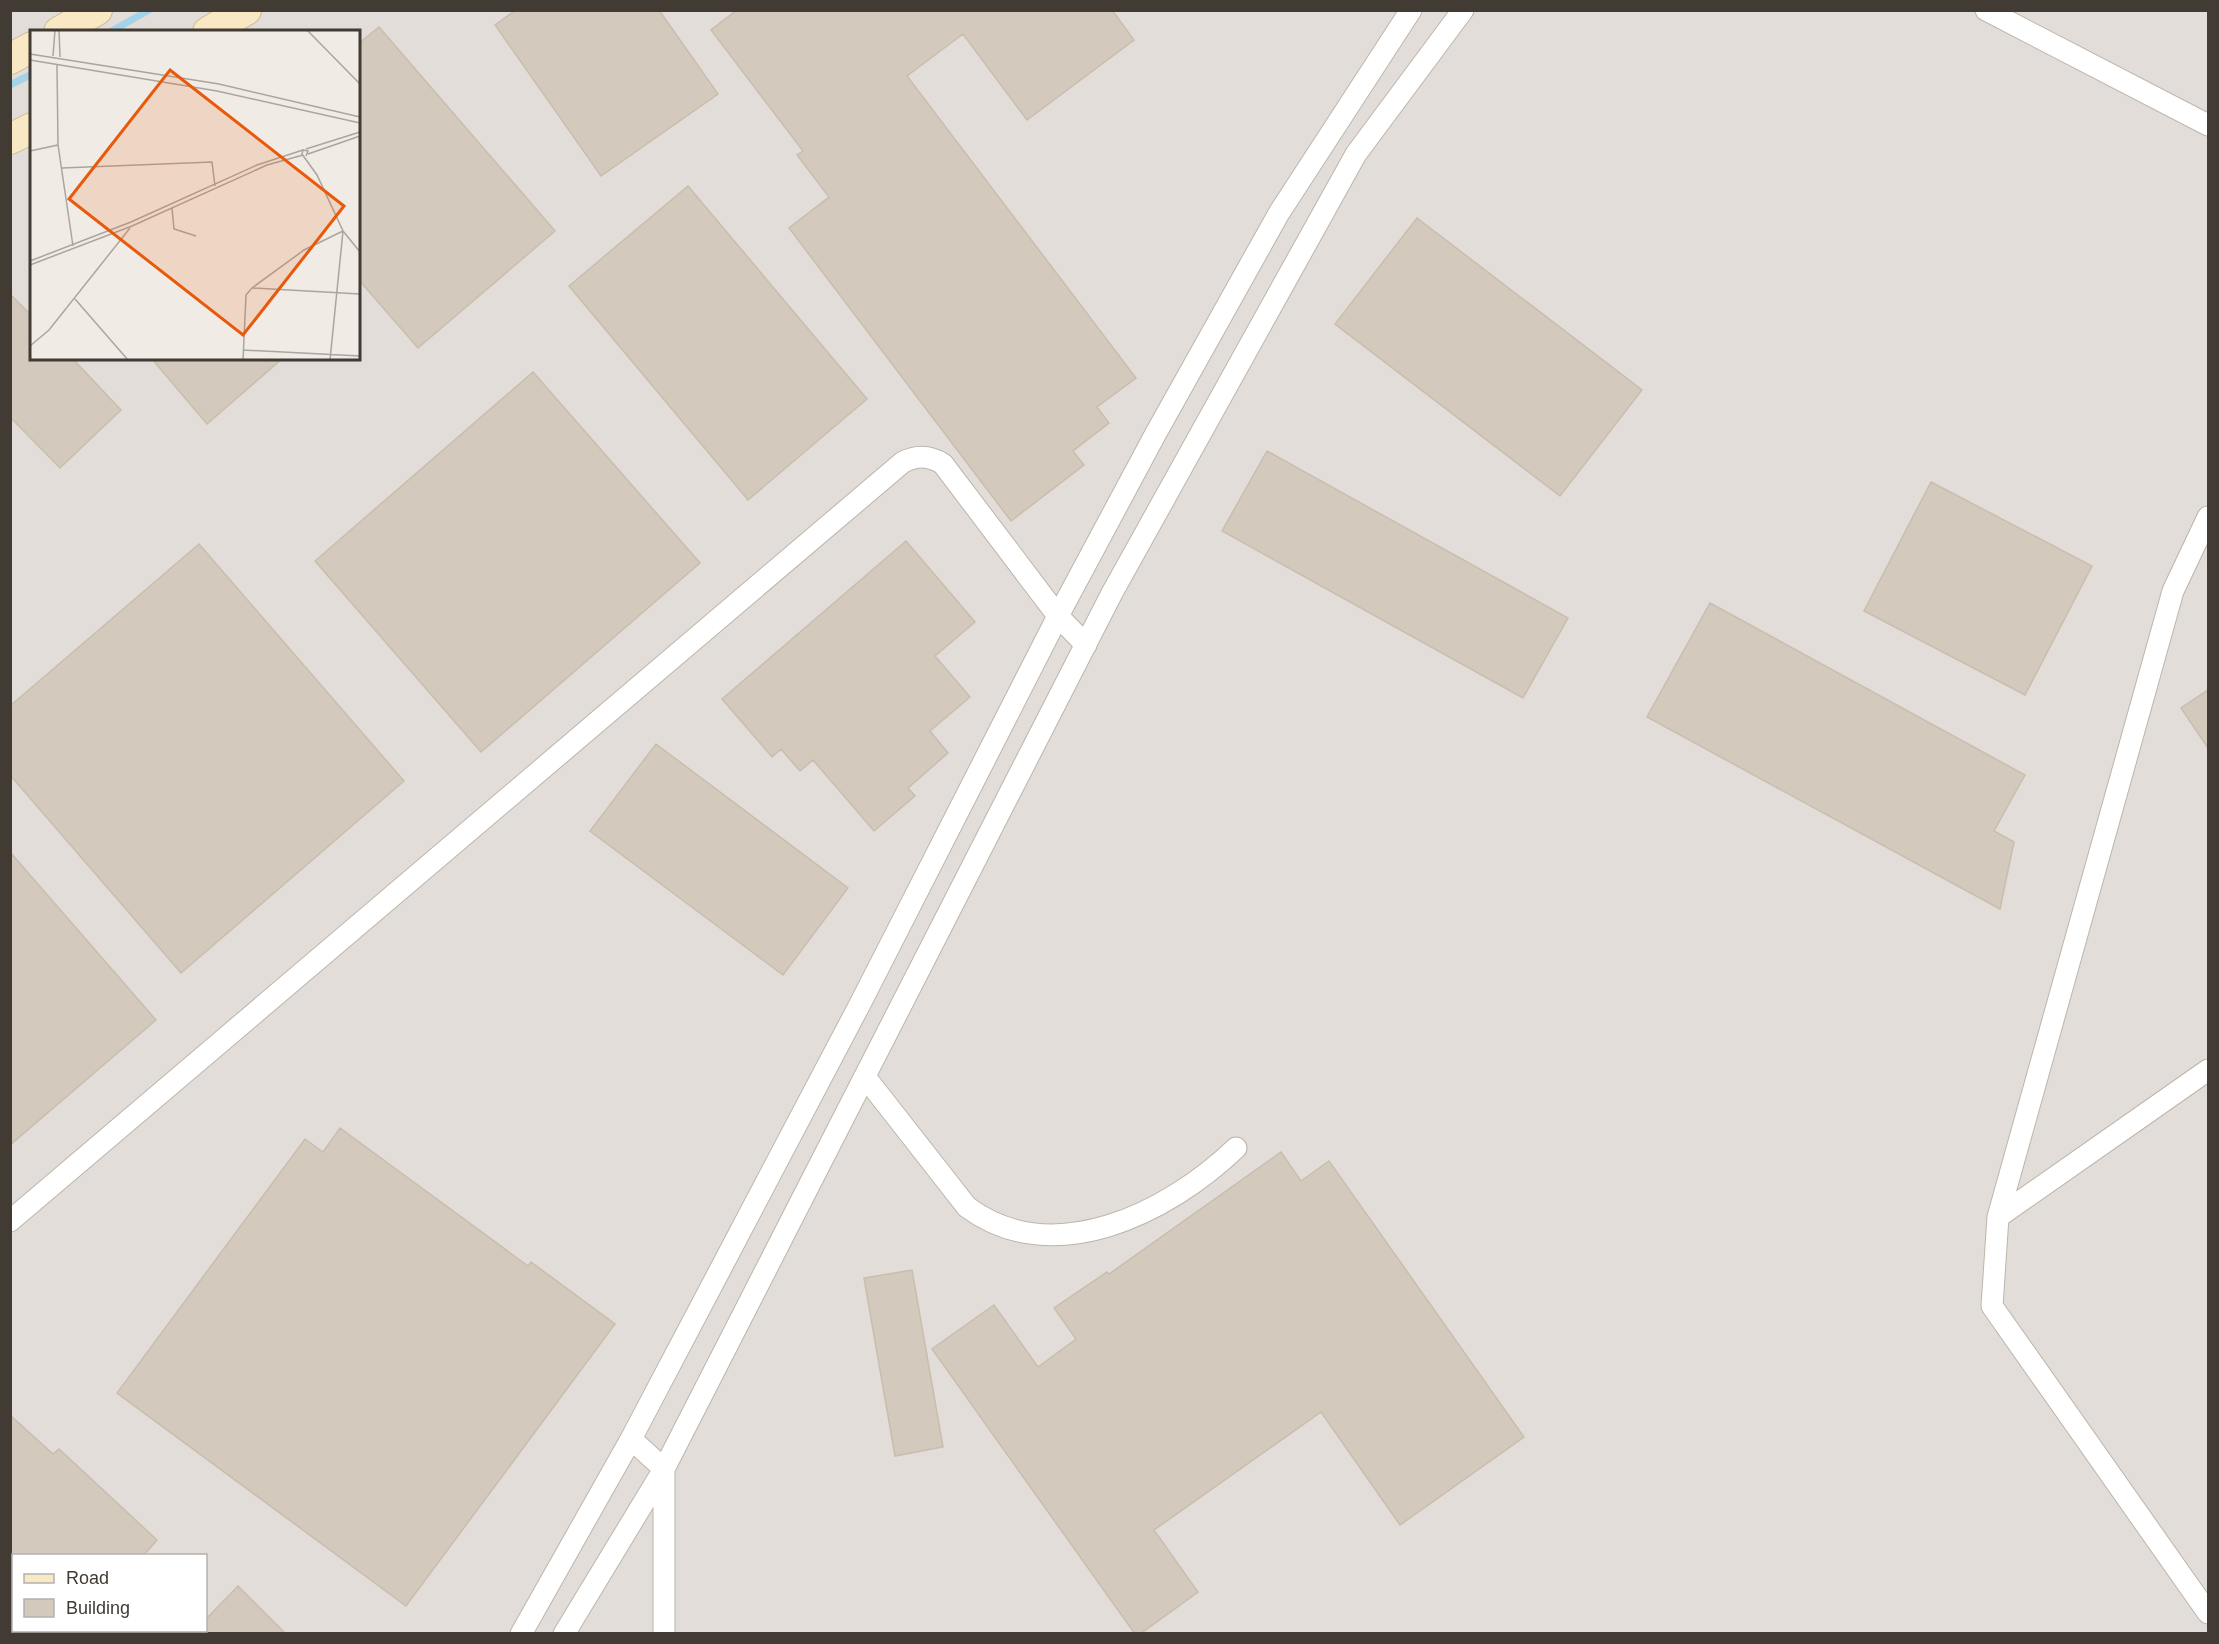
<svg xmlns="http://www.w3.org/2000/svg" width="2219" height="1644" viewBox="0 0 2219 1644" font-family="Helvetica,sans-serif">
<style>
.industrial{fill:#e2ddd9;fill-rule:evenodd}
.lines{fill:none;stroke-linecap:round;stroke-linejoin:round}
.stream{stroke:#a4d2e8;stroke-width:7}
.building{fill:#d3c9bd;stroke:#cabdae;stroke-width:1.5}
.minor-casing{stroke:#bdb5aa;stroke-width:23}
.secondary-casing{stroke:#ccba96;stroke-width:32}
.minor{stroke:#fff;stroke-width:21}
.secondary{stroke:#f9e8c4;stroke-width:30}
.inset-road{fill:none;stroke:#aaa59e;stroke-width:1.5}
.view{fill:#e8590c;fill-opacity:0.15;stroke:#e8590c;stroke-width:3}
.inset-edge{fill:none;stroke:#413b34;stroke-width:3}
</style>
<rect width="100%" height="100%" fill="#f0ebe4"/>
<path class="industrial" d="M11,11H2208V1633H11ZM32,32H358V358H32ZM14,1556H206V1630H14Z"/>
<g class="lines">
<path class="stream" d="M110,32L149,10
M10,85L32,74"/>
</g>
<path class="building" d="M516,10H659L718,94L601,176L495,25Z
M737,10H1112L1134,40L1027,120L963,34L907,76L1136,378L1097,407L1109,423L1073,451L1084,465L1011,521L789,228L829,197L797,155L803,151L711,30Z
M379,27L555,231L418,348L358,279V44Z
M688,186L867,399L748,500L569,286Z
M1417,218L1642,390L1560,496L1335,324Z
M10,294L32,316V358H72L121,410L60,468L10,417Z
M151,358H283L207,424Z
M533,372L700,563L481,752L315,561Z
M1267,451L1568,618L1523,698L1222,531Z
M1931,482L2092,566L2025,695L1864,611Z
M906,541L975,622L935,656L970,697L930,731L948,753L908,788L915,796L874,831L813,760L800,771L781,749L772,757L722,699Z
M199,544L404,781L181,973L10,775V706Z
M1710,603L2025,775L1994,831L2014,842L2000,909L1647,717Z
M2208,690V748L2181,708Z
M656,744L848,888L783,975L590,831Z
M10,852L156,1020L10,1145Z
M340,1128L528,1266L531,1262L615,1324L406,1606L117,1393L305,1139L323,1152Z
M1281,1152L1301,1181L1329,1161L1524,1437L1400,1525L1321,1412L1154,1530L1198,1592L1140,1634H1135L932,1349L994,1305L1038,1367L1076,1339L1054,1308L1107,1272L1109,1274Z
M912,1270L943,1447L895,1456L864,1278Z
M10,1415L53,1454L59,1449L157,1540L143,1556H10Z
M238,1586L286,1634H206V1619Z"/>
<g class="lines">
<defs>
<path id="minor" d="M1986,10L2208,125
M2208,517L2173,591L1998,1217L1992,1306L2208,1613
M866,1078L967,1207C1053,1271 1168,1213 1236,1148
M1998,1217L2208,1070
M10,1221L903,462C917,455 929,455 943,464L1058,616L1086,645
M631,1439L664,1469V1634
M521,1634L631,1439L860,1004L1058,616L1156,433L1279,213L1411,10
M564,1634L664,1469L1112,593L1356,154L1463,10"/>
<path id="secondary" d="M59,32L97,10
M208,32L246,10
M10,59L32,47
M10,139L32,128"/>
</defs>
<use href="#minor" class="minor-casing"/>
<use href="#secondary" class="secondary-casing"/>
<use href="#minor" class="minor"/>
<use href="#secondary" class="secondary"/>
</g>
<g transform="translate(30 30)">
<rect width="330" height="330" fill="#f0ebe4"/>
<path class="inset-road" d="M29,0L30,27M277,0L330,54M0,24L189,54L330,87M23,26L25,0M0,30L187,61L330,93M27,35L28,115M276,119L330,102M0,121L28,115L43,216M278,124L330,106M276,126L278,121L273,120L272,124L287,145L313,201L300,330M32,138L182,132L185,156M142,178L144,199L166,206M0,231L101,192L227,135L273,120M0,235L102,196L237,135L273,125M223,258L330,264M45,269L98,330M0,316L19,300L100,198M213,320L330,326M213,330L216,265L222,258L274,220L313,201L330,222"/>
<path class="view" d="M140,40L314,176L213,305L39,169Z"/>
<rect width="330" height="330" class="inset-edge"/>
</g>
<rect width="2219" height="1644" fill="none" stroke="#413b34" stroke-width="24"/>
<rect x="12" y="1554" width="195" height="78" fill="#ffffff" stroke="#b3b1ae" stroke-width="1.5"/>
<rect x="24" y="1574" width="30" height="9" fill="#f9e8c4" stroke="#b3b1ae" stroke-width="1.5"/>
<text x="66" y="1584" font-size="18" fill="#413b34">Road</text>
<rect x="24" y="1599" width="30" height="18" fill="#d3c9bd" stroke="#b3b1ae" stroke-width="1.5"/>
<text x="66" y="1614" font-size="18" fill="#413b34">Building</text>
</svg>
